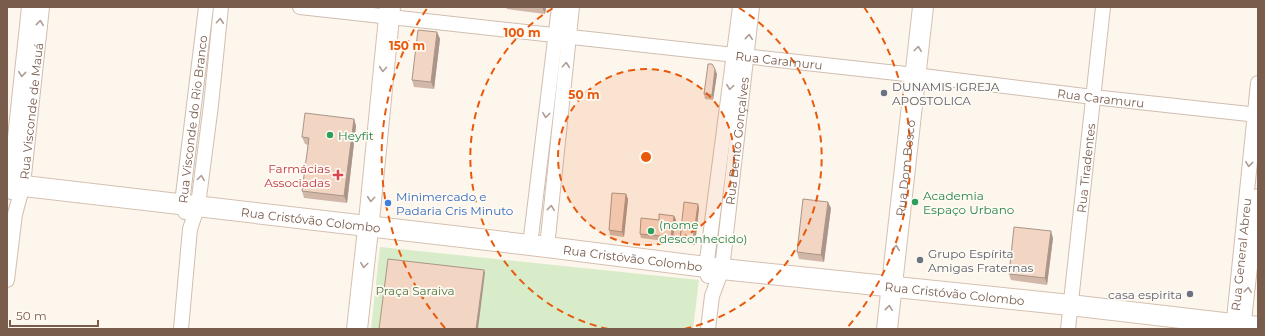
<svg xmlns="http://www.w3.org/2000/svg" width="1265" height="336" viewBox="0 0 1265 336" font-family="Montserrat,sans-serif">
<style>
.green{fill:#d8ecc9}
.lines{fill:none;stroke-linecap:round;stroke-linejoin:round}
.street-casing{stroke:#d1beb0;stroke-width:16}
.secondary-casing{stroke:#d6c0b0;stroke-width:22}
.street{stroke:#fff;stroke-width:14}
.secondary{stroke:#fff;stroke-width:20}
.wall{fill:#d1b7a8}
.shaded-wall{fill:#aa9588}
.building{fill:#f3d5c3;stroke:#aa9588}
.oneway{stroke:#af9d94}
.ring{fill:none;stroke:#e8590c;stroke-width:2;stroke-dasharray:7 5}
.worship-dot{fill:#6b7280;stroke:#fffaf3;stroke-width:1.5}
.leisure-dot{fill:#2e9e5b;stroke:#fffaf3;stroke-width:1.5}
.health-dot{fill:#e0444e;stroke:#fffaf3;stroke-width:1.5}
.shop-dot{fill:#3f7fe0;stroke:#fffaf3;stroke-width:1.5}
.labels{text-anchor:middle;dominant-baseline:central;stroke-width:3.5;stroke-linejoin:round;paint-order:stroke}
.street-label{font-size:12px;fill:#7a5c4d;stroke:#fffaf3}
.worship-label{font-size:12px;fill:#5b616d;stroke:#fffaf3;text-anchor:start}
.leisure-label{font-size:12px;fill:#27864d;stroke:#fffaf3;text-anchor:start}
.health-label{font-size:12px;fill:#be3a42;stroke:#fffaf3;text-anchor:end}
.shop-label{font-size:12px;fill:#366cbe;stroke:#fffaf3;text-anchor:start}
.park-label{font-size:12px;fill:#537a41;stroke:#fffaf3}
.centre{fill:#e8590c;stroke:#fffaf3;stroke-width:2}
.ring-label{font-size:12px;text-anchor:middle;font-weight:bold;fill:#e8590c;stroke:#fffaf3;stroke-width:3.5;stroke-linejoin:round;paint-order:stroke}
</style>
<rect width="100%" height="100%" fill="#fdf6ec"/>
<path class="green" d="M380,247L699,280L693,329H371Z"/>
<g class="lines">
<defs>
<g id="street">
<path id="s1" d="M300,7L915,75L1093,97L1258,115"/>
<path d="M11,192L10,184L29,7"/>
<path id="s2" d="M185,212L182,203L206,7"/>
<path d="M530,245L559,7"/>
<path d="M547,247L572,7"/>
<path d="M708,276L706,268L740,7"/>
<path id="s3" d="M7,280L15,214L23,185L42,7"/>
<path d="M181,329L190,229L198,205L211,105L221,7"/>
<path id="s4" d="M708,329L712,296L722,269L752,7"/>
<path id="s5" d="M1068,329L1103,7"/>
<path id="s6" d="M1233,329L1258,83"/>
<path d="M1243,329L1258,196"/>
</g>
<g id="secondary">
<path id="s7" d="M7,184L547,247L722,269L1070,305L1258,327"/>
<path d="M357,329L370,211L390,7"/>
<path id="s8" d="M887,329L923,7"/>
</g>
</defs>
<use href="#street" class="street-casing"/>
<use href="#secondary" class="secondary-casing"/>
<use href="#street" class="street"/>
<use href="#secondary" class="secondary"/>
</g>
<path class="wall" d="M506,7H546L545,14L507,9Z
M437,32L440,39L434,89L414,87L412,80Z
M717,74L713,100L705,99L704,94Z
M354,119L356,126L347,203L304,198L302,191L308,145L305,144L302,137Z
M628,199L624,237L610,235L609,230Z
M699,208L695,245L641,238L640,234L659,220L674,216L676,220L675,229L681,230Z
M831,208L824,262L799,259L797,252Z
M1053,238L1047,285L1011,280L1009,274Z"/>
<path class="shaded-wall" d="M542,7H546L545,14Z
M437,32L440,39L434,89L431,82Z
M715,69L717,74L713,100L712,95Z
M354,119L356,126L347,203L344,196Z
M626,194L628,199L624,237L622,232Z
M828,202L831,208L824,262L821,255Z
M698,204L699,208L695,245L693,240Z
M674,216L676,220L674,240H672L671,237Z
M1051,231L1053,238L1047,285L1045,278Z
M484,270L485,273L478,329H476Z"/>
<path class="building" d="M418,30L437,32L431,82L412,80Z
M708,64H712L715,69L712,95L704,94Z
M305,113L354,119L344,196L302,191L309,138L302,137Z
M612,193L626,194L622,232L609,230Z
M803,199L828,202L821,255L797,252Z
M684,202L698,204L693,240L680,238Z
M659,214L674,216L671,237L640,234L641,218L659,220Z
M1014,227L1051,231L1045,278L1009,274Z
M674,229L681,230L680,238L681,241L672,240Z
M388,259L484,270L476,329H379Z"/>
<defs><path id="oneway-chevron" d="M-2-3.5L2.5 0L-2 3.5" fill="none" stroke-width="1.6" stroke-linecap="round" stroke-linejoin="round"/></defs>
<g class="oneway">
<use href="#oneway-chevron" transform="translate(220 21) rotate(-85)"/>
<use href="#oneway-chevron" transform="translate(40 23) rotate(-84)"/>
<use href="#oneway-chevron" transform="translate(749 37) rotate(-84)"/>
<use href="#oneway-chevron" transform="translate(918 49) rotate(-83)"/>
<use href="#oneway-chevron" transform="translate(566 65) rotate(-85)"/>
<use href="#oneway-chevron" transform="translate(383 69) rotate(95)"/>
<use href="#oneway-chevron" transform="translate(22 74) rotate(96)"/>
<use href="#oneway-chevron" transform="translate(730 87) rotate(98)"/>
<use href="#oneway-chevron" transform="translate(546 115) rotate(97)"/>
<use href="#oneway-chevron" transform="translate(1249 164) rotate(96)"/>
<use href="#oneway-chevron" transform="translate(201 178) rotate(-82)"/>
<use href="#oneway-chevron" transform="translate(371 199) rotate(95)"/>
<use href="#oneway-chevron" transform="translate(551 208) rotate(-84)"/>
<use href="#oneway-chevron" transform="translate(896 248) rotate(-84)"/>
<use href="#oneway-chevron" transform="translate(364 265) rotate(97)"/>
<use href="#oneway-chevron" transform="translate(1248 290) rotate(-84)"/>
<use href="#oneway-chevron" transform="translate(889 308) rotate(-84)"/>
</g>
<circle cx="646" cy="157" r="88" fill="#e8590c" fill-opacity=".12"/>
<g class="ring">
<circle cx="646" cy="157" r="88"/>
<path d="M608 329A176 176 0 0 1 553 8M739 8A176 176 0 0 1 684 329"/>
<path d="M445 328A264 264 0 0 1 428 7M864 7A264 264 0 0 1 847 328"/>
</g>
<g class="worship-dot">
<circle cx="884" cy="93" r="4"/>
<circle cx="920" cy="260" r="4"/>
<circle cx="1190" cy="294" r="4"/>
</g>
<g class="leisure-dot">
<circle cx="330" cy="135" r="4"/>
<circle cx="915" cy="202" r="4"/>
<circle cx="651" cy="231" r="4"/>
</g>
<path class="health-dot" d="M336 169h4v4h4v4h-4v4h-4v-4h-4v-4h4z"/>
<circle class="shop-dot" cx="388" cy="203" r="4"/>
<g class="labels">
<g class="street-label">
<text stroke="none"><textPath href="#s1" startOffset="482">Rua Caramuru</textPath></text>
<text stroke="none"><textPath href="#s1" startOffset="806">Rua Caramuru</textPath></text>
<text stroke="none"><textPath href="#s3" startOffset="171">Rua Visconde de Mauá</textPath></text>
<text stroke="none"><textPath href="#s2" startOffset="94">Rua Visconde do Rio Branco</textPath></text>
<text stroke="none"><textPath href="#s4" startOffset="191">Rua Bento Gonçalves</textPath></text>
<text stroke="none"><textPath href="#s8" startOffset="162">Rua Dom Bosco</textPath></text>
<text stroke="none"><textPath href="#s5" startOffset="162">Rua Tiradentes</textPath></text>
<text stroke="none"><textPath href="#s7" startOffset="306">Rua Cristóvão Colombo</textPath></text>
<text stroke="none"><textPath href="#s6" startOffset="75">Rua General Abreu</textPath></text>
<text stroke="none"><textPath href="#s7" startOffset="630">Rua Cristóvão Colombo</textPath></text>
<text stroke="none"><textPath href="#s7" startOffset="954">Rua Cristóvão Colombo</textPath></text>
</g>
<g class="worship-label">
<text x="892" y="86">DUNAMIS IGREJA<tspan x="892" dy="14">APOSTOLICA</tspan></text>
<text x="928" y="253">Grupo Espírita<tspan x="928" dy="14">Amigas Fraternas</tspan></text>
<text x="1182" y="294" text-anchor="end">casa espirita</text>
</g>
<g class="leisure-label">
<text x="338" y="135">Heyfit</text>
<text x="923" y="195">Academia<tspan x="923" dy="14">Espaço Urbano</tspan></text>
<text x="659" y="224">(nome<tspan x="659" dy="14">desconhecido)</tspan></text>
</g>
<g class="health-label">
<text x="330" y="168">Farmácias<tspan x="330" dy="14">Associadas</tspan></text>
</g>
<g class="shop-label">
<text x="396" y="196">Minimercado e<tspan x="396" dy="14">Padaria Cris Minuto</tspan></text>
</g>
<g class="park-label">
<text x="415" y="290">Praça Saraiva</text>
</g>
</g>
<circle cx="646" cy="157" r="6" class="centre"/>
<g class="ring-label">
<text x="522" y="37">100 m</text>
<text x="407" y="50">150 m</text>
<text x="584" y="99">50 m</text>
</g>
<rect width="1265" height="336" fill="none" stroke="#7a5c4d" stroke-width="16"/>
<path d="M10 320v6h88v-6" fill="none" stroke="#7a5c4d" stroke-width="2"/>
<text x="16" y="320" font-size="12" fill="#7a5c4d" stroke="#fffaf3" stroke-width="3" paint-order="stroke">50 m</text>
</svg>
